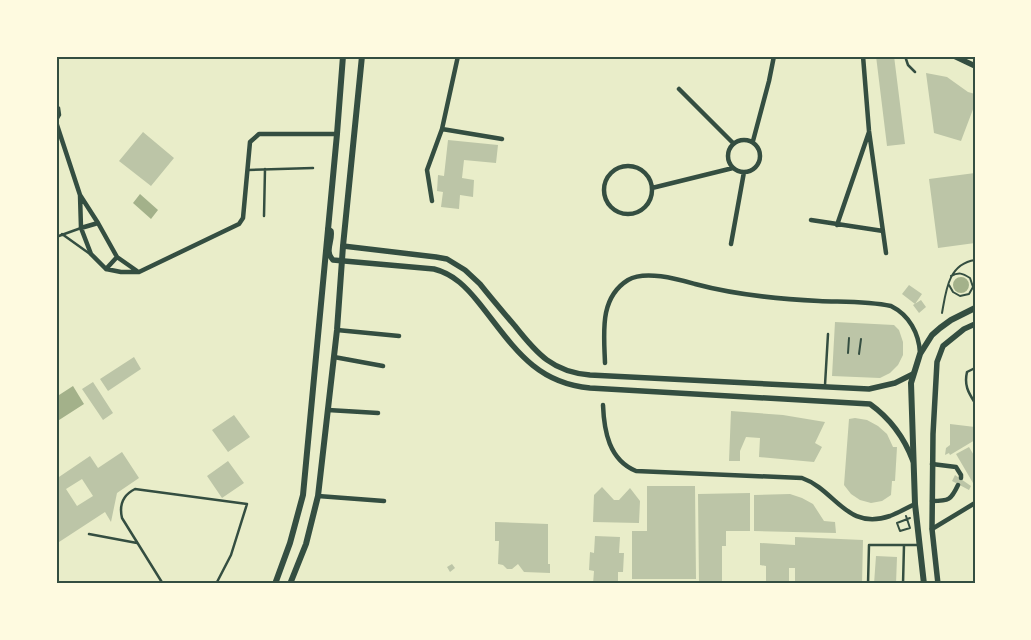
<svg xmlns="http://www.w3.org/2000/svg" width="1031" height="640" viewBox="0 0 1031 640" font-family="'Titillium Web',sans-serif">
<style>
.water{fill:#a3b18a}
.building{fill:#bcc5a7;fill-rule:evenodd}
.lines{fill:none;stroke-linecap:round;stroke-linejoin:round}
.path{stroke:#344e41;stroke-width:2}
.service{stroke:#344e41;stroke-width:2.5}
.minor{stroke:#344e41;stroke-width:4.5}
.tertiary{stroke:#344e41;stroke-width:5.5}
.secondary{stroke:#344e41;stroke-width:6}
.neatline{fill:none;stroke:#344e41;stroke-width:2}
</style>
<rect width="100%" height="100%" fill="#e9edc9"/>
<path class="water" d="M140,194L158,210L151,219L133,203Z
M953 285a8 8 0 1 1 16 0a8 8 0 1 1-16 0Z
M73,386L84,404L56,422V397Z"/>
<path class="building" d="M876,56H894L905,144L887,146Z
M926,73L947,77L968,92L975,94V104L961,141L934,133Z
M143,132L174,158L151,186L119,161Z
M448,140L498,145L496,163L464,160L462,178L474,180L473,197L460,195L459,209L441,207L443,192L437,191L438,175L444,176Z
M975,173V243L938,248L929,179Z
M909,285L922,294L915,304L902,294Z
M921,300L926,307L919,313L913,305Z
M835,322L894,325L899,330L903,342V355L898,365L890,373L880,378L832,376Z
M134,357L141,369L108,391L100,379Z
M93,382L113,413L103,420L82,389Z
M731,411L783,415L825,422L815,443L822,447L814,462L759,457L760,438L746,437L740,451V461H729Z
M234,415L250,437L228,452L212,430Z
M855,418L867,420L878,426L887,434L893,447H897L895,481H892L891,495L882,501L871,503L860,500L851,494L844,485L849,419Z
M950,424L975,427V440L950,455L949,453L945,455L946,448L950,445Z
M969,447L975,457L973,483L956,454Z
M122,452L139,478L117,493L111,522L105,512L56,544V479L90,456L98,468ZM82,479L93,496L77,506L66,489Z
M228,461L244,483L222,498L207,476Z
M955,475L971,486L969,490L952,481Z
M647,486H695L696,579H632V531H647Z
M602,487L614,500H619L630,488L640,501L639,523L593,522L594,495Z
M750,493V531H726V546H722V584H699L698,494Z
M790,494L802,498L813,504L824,521L835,522L836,533L754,531V495Z
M495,522L548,524V564H550V573L524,572L518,564L512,569H507L503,565L498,564L499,541H495Z
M595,536L620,537L619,553H624L623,572H618V584H593L594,571L589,570L590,552L594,553Z
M795,537L863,540L862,584H795V568H789V584H766V566L760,565V543L795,545Z
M876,556L897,557L896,584H874Z
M452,564L455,568L450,572L447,567Z"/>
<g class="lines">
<path class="path" d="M949,285L953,292L960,296L969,294L973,287L970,278C962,273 959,272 951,276
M942,313C946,291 948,264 975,260
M848,353L849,338
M859,354L861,339
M906,516L910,528L900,531L897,523L910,518"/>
<path class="service" d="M905,56L908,65L915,72
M56,105L59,108L60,115L56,122
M248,170L313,168
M264,216L265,169
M62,234L90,254
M56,237L81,228
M975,368L967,372C964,385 968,392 975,403
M825,385L828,334
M89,534L137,543
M163,584L122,518C119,505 123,495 135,489L247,504L231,555L216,584
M868,584L869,545H919
M903,584L904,545
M903,584H922"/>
<path class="minor" d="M733,56H756
M863,56L869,131L886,253
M679,89L733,143
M56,122L80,195L98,223
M442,129L502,139
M728 156a16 16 0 1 1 32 0a16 16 0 1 1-32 0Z
M753,141L769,81L774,56
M604 190a24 24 0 1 1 48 0a24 24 0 1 1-48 0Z
M652,188L733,168
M80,195L81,228L91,254L106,269L121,272H139L239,224L243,218L250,142L259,134H337
M432,201L427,170L442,129L458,56
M811,220L883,231
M837,225L869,132
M81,228L98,223L117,257L137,271
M731,244L744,172
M106,269L117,257
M337,330L399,336
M334,357L383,366
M605,363C604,333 599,298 628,280C645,270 677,279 695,284C736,295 777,299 819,301C843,302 868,301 891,306C909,315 919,333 920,353
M603,405C604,431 609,460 636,471L802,478C836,490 846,531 890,516C898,513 907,508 915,504
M328,410L378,413
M932,464L956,467L961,475V478
M318,496L384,501
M932,501C949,501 951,500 958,485
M932,529L975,503"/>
<path class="tertiary" d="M954,56L975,66
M328,229L331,231C333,241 324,251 333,260L434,269C454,274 467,288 479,303C512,344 533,383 590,388L870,404C891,419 904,437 913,461
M343,246L436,257L447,259L465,270L480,284C491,298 503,312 515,326C537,354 553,372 590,375L869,389L895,383L913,374
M938,584L932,529L933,434L937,362L943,346L964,329L975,324"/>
<path class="secondary" d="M275,584L290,543L303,495L337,134L343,56
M290,584L306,544L318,496L337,330L343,246L362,56
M924,584L915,504L911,383L920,354L932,335L940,328L951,320L975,308"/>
</g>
<rect width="1031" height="640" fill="none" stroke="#fefae0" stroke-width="115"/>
<rect x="58" y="58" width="916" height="524" class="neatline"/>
</svg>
